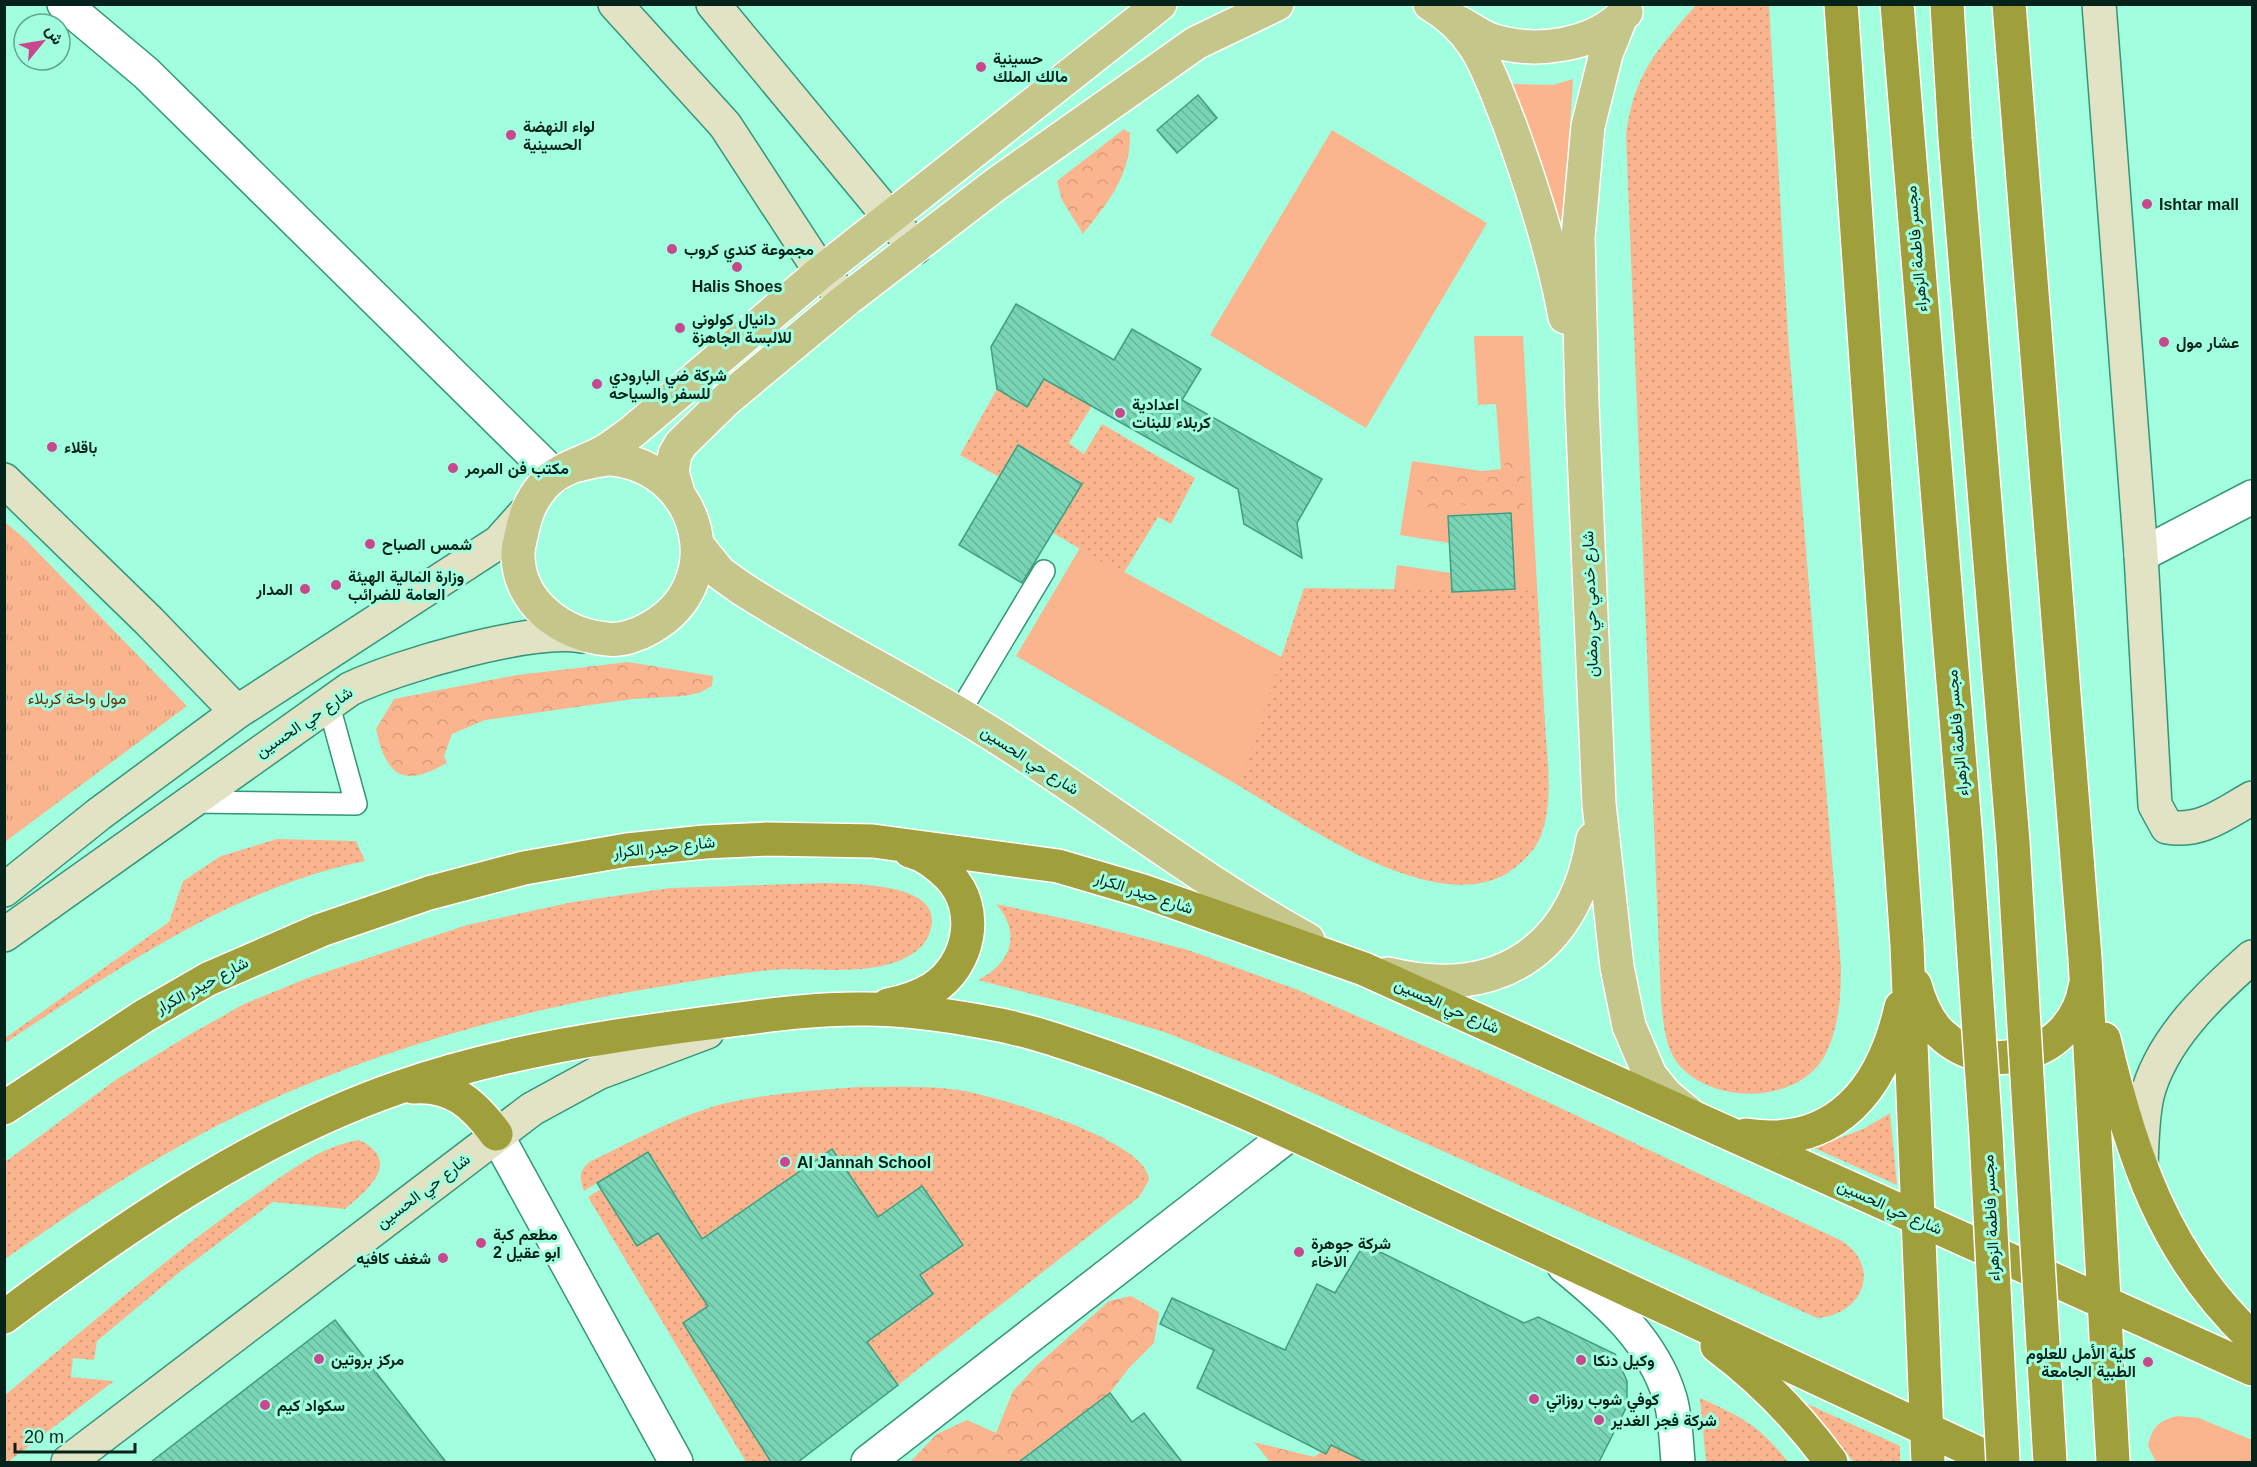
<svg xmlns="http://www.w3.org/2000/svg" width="2257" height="1467" viewBox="0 0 2257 1467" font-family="Arial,Vazirmatn,sans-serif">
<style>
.grass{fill:#fab58e}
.forest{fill:url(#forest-crowns)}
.park{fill:url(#park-tufts)}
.garden{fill:url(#garden-dots)}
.building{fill:url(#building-back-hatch);stroke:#3f9e81;stroke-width:1.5}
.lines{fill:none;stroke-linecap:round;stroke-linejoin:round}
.lane-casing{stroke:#349579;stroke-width:24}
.street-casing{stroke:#349579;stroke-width:36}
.secondary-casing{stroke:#349579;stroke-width:36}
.primary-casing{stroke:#fff;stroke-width:36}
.highway-casing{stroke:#fff;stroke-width:36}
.lane{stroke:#fff;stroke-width:21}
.street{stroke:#fff;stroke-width:33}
.secondary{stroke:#e2e2c4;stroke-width:33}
.primary{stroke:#c5c689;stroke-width:33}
.highway{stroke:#9fa03b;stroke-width:33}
.highway-bridge-casing{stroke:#fff;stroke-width:36;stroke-linecap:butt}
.highway-bridge{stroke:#9fa03b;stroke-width:33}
.poi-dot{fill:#c9478e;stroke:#a1fede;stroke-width:2}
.labels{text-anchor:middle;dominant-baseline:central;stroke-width:6;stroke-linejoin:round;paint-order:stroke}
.poi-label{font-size:16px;font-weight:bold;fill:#05231a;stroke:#a1fede;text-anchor:start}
.street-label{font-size:16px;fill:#05231a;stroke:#a1fede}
.park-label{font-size:16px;fill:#68320d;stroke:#a1fede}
</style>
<defs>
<pattern id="forest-crowns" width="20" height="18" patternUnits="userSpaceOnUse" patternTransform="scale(1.5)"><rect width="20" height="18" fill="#fab58e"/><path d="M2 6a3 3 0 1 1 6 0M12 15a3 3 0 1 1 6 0" fill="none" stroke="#d59b7a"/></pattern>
<pattern id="park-tufts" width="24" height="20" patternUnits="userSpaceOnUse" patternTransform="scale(1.5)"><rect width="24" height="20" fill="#fab58e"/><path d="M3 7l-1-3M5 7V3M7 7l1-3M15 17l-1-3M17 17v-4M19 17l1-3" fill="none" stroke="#d59b7a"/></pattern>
<pattern id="garden-dots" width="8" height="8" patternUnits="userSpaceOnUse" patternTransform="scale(1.5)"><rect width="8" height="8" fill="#fab58e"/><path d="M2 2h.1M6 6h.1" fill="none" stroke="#d59b7a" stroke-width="1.8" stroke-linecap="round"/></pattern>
<pattern id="building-back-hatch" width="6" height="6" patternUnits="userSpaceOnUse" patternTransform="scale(1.5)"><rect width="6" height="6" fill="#79d5b6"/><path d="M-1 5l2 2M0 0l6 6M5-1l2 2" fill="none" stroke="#67b79c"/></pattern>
</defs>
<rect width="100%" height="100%" fill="#a1fede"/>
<path class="grass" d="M1573,79L1564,220L1558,221L1540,157L1511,84L1553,85Z
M1332,130L1487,223L1366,428L1210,335Z
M1474,336H1523L1547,765C1547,788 1549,812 1541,834C1537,846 1529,855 1520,863C1474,904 1406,877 1358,855L1016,656L1080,548L1335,686L1389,632L1397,565L1451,573L1452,592L1515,589L1511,513L1448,516L1449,543L1400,535L1412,461L1482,471L1501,469L1496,404L1478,405Z
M2178,1416L2199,1418L2252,1440V1462H2156L2148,1446C2152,1427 2159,1420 2178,1416Z"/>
<path class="forest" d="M1124,129L1130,133C1131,176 1108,202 1083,234L1062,200L1057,181Z
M1523,455L1526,500L1520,514L1499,505L1478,508L1457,503L1440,511L1420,505L1417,490L1436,472L1471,477H1501L1507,456Z
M628,662L713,676L712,686L699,693L684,696L633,699L485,720L452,734L444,756L447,763C402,789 386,775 376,729L394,699L517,675Z
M1131,1296L1159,1312L1154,1343L1129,1368L1110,1393L1019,1462H910L937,1434L967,1420L996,1433L1013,1391L1037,1365L1109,1301Z
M1254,1442L1314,1457L1331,1445L1366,1462H1270Z"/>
<path class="park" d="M5,522L25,539L187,706L5,842Z"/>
<path class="garden" d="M1696,5H1769L1788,336L1841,967C1841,998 1839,1029 1824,1057C1797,1104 1714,1105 1679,1065C1665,1049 1663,1021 1661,1000L1626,135C1634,73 1657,50 1696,5Z
M1044,379L1092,406L1069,443L1084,454L1102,424L1195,478L1171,524L1158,517L1123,574L1053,533L1082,483L1018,445L999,477L960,455L997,389L1027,407Z
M1304,588L1537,591C1540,635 1542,679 1545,723C1547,758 1554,802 1541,836C1535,850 1524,861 1512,870C1440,922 1303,823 1239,786Z
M277,839L356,841L365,861C230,889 118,969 5,1043V1038L169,922L183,881L221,856Z
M824,883C851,884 943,882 931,928C927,945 916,953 901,960C865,976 810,967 771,970C721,975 672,985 624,993C476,1020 318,1069 187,1142C123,1177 64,1218 5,1259V1162L117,1079L189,1035L244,1004L305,979L467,925L573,902L670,888Z
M996,904L1093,925L1188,950L1298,990L1499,1079L1842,1241C1882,1267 1863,1315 1817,1318L1268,1073L1164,1032L1074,1005L978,980C1011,964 1022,933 996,904Z
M859,1087C893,1087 930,1085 965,1091C1000,1098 1148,1140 1149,1180L1139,1197L898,1385L867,1342L933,1295L920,1275L963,1245L922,1186L878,1217L832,1150L675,1257L708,1306L683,1323L771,1462H746L588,1197L601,1189L637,1246L687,1216L597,1183L584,1191C579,1178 579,1169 591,1161C634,1141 684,1112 731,1102C773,1093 816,1090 859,1087Z
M1890,1113L1897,1185L1814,1148L1865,1128Z
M359,1140C403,1161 368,1190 345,1209L273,1202L181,1271L97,1341L94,1360L73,1358L71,1377L114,1381L8,1462H5V1395C87,1327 168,1256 255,1195C287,1173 320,1146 359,1140Z
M1700,1398C1742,1417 1759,1425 1788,1462H1706Z
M1803,1402L1900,1446V1462H1854Z"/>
<path class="building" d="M1198,95L1217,118L1177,153L1157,130Z
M1016,304L1114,360L1132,329L1201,369L1182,400L1322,479L1297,523L1302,558L1244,524L1238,489L1044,379L1027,407L997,389L991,347Z
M1018,445L1082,484L1022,583L959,545Z
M1511,513L1515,589L1452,592L1448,516Z
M832,1149L878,1217L922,1186L963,1245L920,1275L933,1294L867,1342L898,1385L798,1462H771L683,1323L708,1306L658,1233L637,1246L597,1183L648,1152L702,1239Z
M1364,1244L1524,1323L1538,1317L1615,1354L1627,1381V1406L1599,1462H1366L1331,1445L1326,1454L1197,1388L1214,1350L1160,1324L1172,1298L1285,1350L1317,1284L1335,1293Z
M335,1320L446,1462H151Z
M1110,1393L1132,1422L1144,1413L1182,1462H1019Z"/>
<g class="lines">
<defs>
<path id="lane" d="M959,713L1044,571
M192,802L356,804L328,702"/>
<path id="street" d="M64,4L146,73L555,476
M2141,555L2252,497
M496,1134L676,1462
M1564,1266C1608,1302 1653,1341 1670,1398C1676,1419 1676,1441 1678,1462
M868,1462L1291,1133"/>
<path id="secondary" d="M615,4L725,125L821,272L846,300
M713,4L915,248
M2099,4L2141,555L2155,805L2167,827C2200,833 2224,814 2252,798
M4,480L149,621L237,712
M4,890L99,814L237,712L499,542L526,512
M4,935L350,689C398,666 531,627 582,636
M2141,1166C2142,1143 2142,1119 2147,1096C2161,1040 2210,994 2252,957
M68,1462L532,1109L598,1073L707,1032"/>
<path id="primary" d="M1430,4C1449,15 1464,29 1476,48C1490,71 1499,98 1509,123C1532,186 1553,251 1565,317
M1620,19L1606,54L1588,126L1578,237L1582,404L1599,804L1617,967L1629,1026L1650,1075L1666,1095L1687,1112
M1458,22C1468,27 1480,36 1491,40C1534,54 1594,47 1626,12
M573,466C585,464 601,458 613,459C702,469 730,584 650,628C638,635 621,641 607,639C562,635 517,602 518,553C518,546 521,538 522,531C526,513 531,500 543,486C557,470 579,464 598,455C610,449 621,440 632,432L821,272L1160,4
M678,493L672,472L675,454L681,444L727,399L846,300L995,185L1196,43L1277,4
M698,546L720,573L741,588C825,642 916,685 1000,739C1104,805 1200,880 1308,940
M1388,974C1498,1001 1575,950 1593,839"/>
<path id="highway" d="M1841,4L1907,945L1928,1462
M2009,4L2085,958L2113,1462
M1915,985C1920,1003 1927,1021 1941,1034C1990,1080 2074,1055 2085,987
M888,1005C903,1002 919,997 932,989C970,965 981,909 949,876C938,865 926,855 910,851
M2104,1039C2131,1154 2164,1255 2252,1338
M413,1087C452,1084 474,1104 496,1134
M4,1108L144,1016L208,979L321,930L429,893L524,868L627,850L705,842L767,839L873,841L1058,866L1143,891L1364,969L2252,1369
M1746,1135C1836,1149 1883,1088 1901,1007
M4,1317C124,1227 254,1138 397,1088C491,1055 594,1038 693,1025C750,1018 808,1008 866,1009C905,1009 946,1015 984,1022C1027,1029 1069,1044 1109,1058C1215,1096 1316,1144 1417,1192C1611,1283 1804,1372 1997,1462
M1717,1346C1761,1379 1799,1418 1831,1462"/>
</defs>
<use href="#lane" class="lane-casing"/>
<use href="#street" class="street-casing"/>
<use href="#secondary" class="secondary-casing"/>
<use href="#primary" class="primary-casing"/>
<use href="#highway" class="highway-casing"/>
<use href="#lane" class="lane"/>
<use href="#street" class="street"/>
<use href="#secondary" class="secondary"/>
<use href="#primary" class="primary"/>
<use href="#highway" class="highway"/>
<defs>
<path id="highway-bridge" d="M1897,4L1966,839L1986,1135L2003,1462
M1947,4L1955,138L2013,842L2050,1462"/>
</defs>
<use href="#highway-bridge" class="highway-bridge-casing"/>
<use href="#highway-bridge" class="highway-bridge"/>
</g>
<g class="poi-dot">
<circle cx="981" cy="67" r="6"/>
<circle cx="511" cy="135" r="6"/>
<circle cx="2147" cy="204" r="6"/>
<circle cx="672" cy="249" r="6"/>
<circle cx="737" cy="267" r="6"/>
<circle cx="680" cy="328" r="6"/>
<circle cx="2164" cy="342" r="6"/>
<circle cx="597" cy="384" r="6"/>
<circle cx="1120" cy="413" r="6"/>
<circle cx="52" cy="447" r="6"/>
<circle cx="453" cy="468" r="6"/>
<circle cx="370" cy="544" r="6"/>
<circle cx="336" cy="585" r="6"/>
<circle cx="305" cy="589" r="6"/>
<circle cx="785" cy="1162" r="6"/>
<circle cx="481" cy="1243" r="6"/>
<circle cx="1299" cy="1252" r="6"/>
<circle cx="443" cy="1258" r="6"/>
<circle cx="319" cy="1359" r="6"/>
<circle cx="1581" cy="1360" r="6"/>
<circle cx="2148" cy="1362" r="6"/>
<circle cx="1534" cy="1399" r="6"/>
<circle cx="265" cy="1405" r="6"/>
<circle cx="1599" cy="1420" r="6"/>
</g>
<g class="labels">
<g class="poi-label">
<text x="993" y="58">حسينية<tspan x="993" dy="18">مالك الملك</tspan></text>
<text x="523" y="126">لواء النهضة<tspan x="523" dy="18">الحسينية</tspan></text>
<text x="2159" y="204">Ishtar mall</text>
<text x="684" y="249">مجموعة كندي كروب</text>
<text x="737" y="286" text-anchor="middle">Halis Shoes</text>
<text x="692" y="319">دانيال كولوني<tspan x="692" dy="18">للالبسة الجاهزة</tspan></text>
<text x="2176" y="342">عشار مول</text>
<text x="609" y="375">شركة ضي البارودي<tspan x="609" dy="18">للسفر والسياحه</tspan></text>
<text x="1132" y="404">اعدادية<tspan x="1132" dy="18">كربلاء للبنات</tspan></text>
<text x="64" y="447">باقلاء</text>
<text x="465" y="468">مكتب فن المرمر</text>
<text x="382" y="544">شمس الصباح</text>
<text x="348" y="576">وزارة المالية الهيئة<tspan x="348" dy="18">العامة للضرائب</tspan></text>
<text x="293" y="589" text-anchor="end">المدار</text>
<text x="797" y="1162">Al Jannah School</text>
<text x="493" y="1234">مطعم كبة<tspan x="493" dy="18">ابو عقيل 2</tspan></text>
<text x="1311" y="1243">شركة جوهرة<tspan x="1311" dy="18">الاخاء</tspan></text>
<text x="431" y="1258" text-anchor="end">شغف كافيه</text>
<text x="2136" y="1353" text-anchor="end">كلية الأمل للعلوم<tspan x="2136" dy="18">الطبية الجامعة</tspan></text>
<text x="331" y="1359">مركز بروتين</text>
<text x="1593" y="1360">وكيل دنكا</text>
<text x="1546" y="1399">كوفي شوب روزاتي</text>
<text x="277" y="1405">سكواد كيم</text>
<text x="1611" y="1420">شركة فجر الغدير</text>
</g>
<g class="street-label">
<text transform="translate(1916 249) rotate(-95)">مجسر فاطمة الزهراء</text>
<text transform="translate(1590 604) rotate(-92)">شارع خدمي حي رمضان</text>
<text transform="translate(304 722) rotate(-34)">شارع حي الحسين</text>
<text transform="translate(1957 733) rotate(-95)">مجسر فاطمة الزهراء</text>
<text transform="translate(1030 760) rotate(33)">شارع حي الحسين</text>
<text transform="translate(664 847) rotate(-6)">شارع حيدر الكرار</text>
<text transform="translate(1144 893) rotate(18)">شارع حيدر الكرار</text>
<text transform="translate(202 985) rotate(-28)">شارع حيدر الكرار</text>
<text transform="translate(1447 1006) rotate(24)">شارع حي الحسين</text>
<text transform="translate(423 1191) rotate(-37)">شارع حي الحسين</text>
<text transform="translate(1890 1207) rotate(24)">شارع حي الحسين</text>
<text transform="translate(1991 1218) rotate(-93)">مجسر فاطمة الزهراء</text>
</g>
<g class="park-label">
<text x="77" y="698">مول واحة كربلاء</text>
</g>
</g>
<rect width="2257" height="1467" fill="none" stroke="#05231a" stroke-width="12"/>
<g transform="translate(42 42) rotate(60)"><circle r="28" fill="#a1fede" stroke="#63a690" stroke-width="1.5"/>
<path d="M0-4.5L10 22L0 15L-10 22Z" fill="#c9478e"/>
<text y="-9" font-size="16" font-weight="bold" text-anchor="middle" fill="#05231a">ش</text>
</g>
<path d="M15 1443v9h120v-9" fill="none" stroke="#05231a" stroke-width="3"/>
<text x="24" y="1443" font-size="18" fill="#05231a" stroke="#a1fede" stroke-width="4.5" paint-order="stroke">20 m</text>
</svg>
